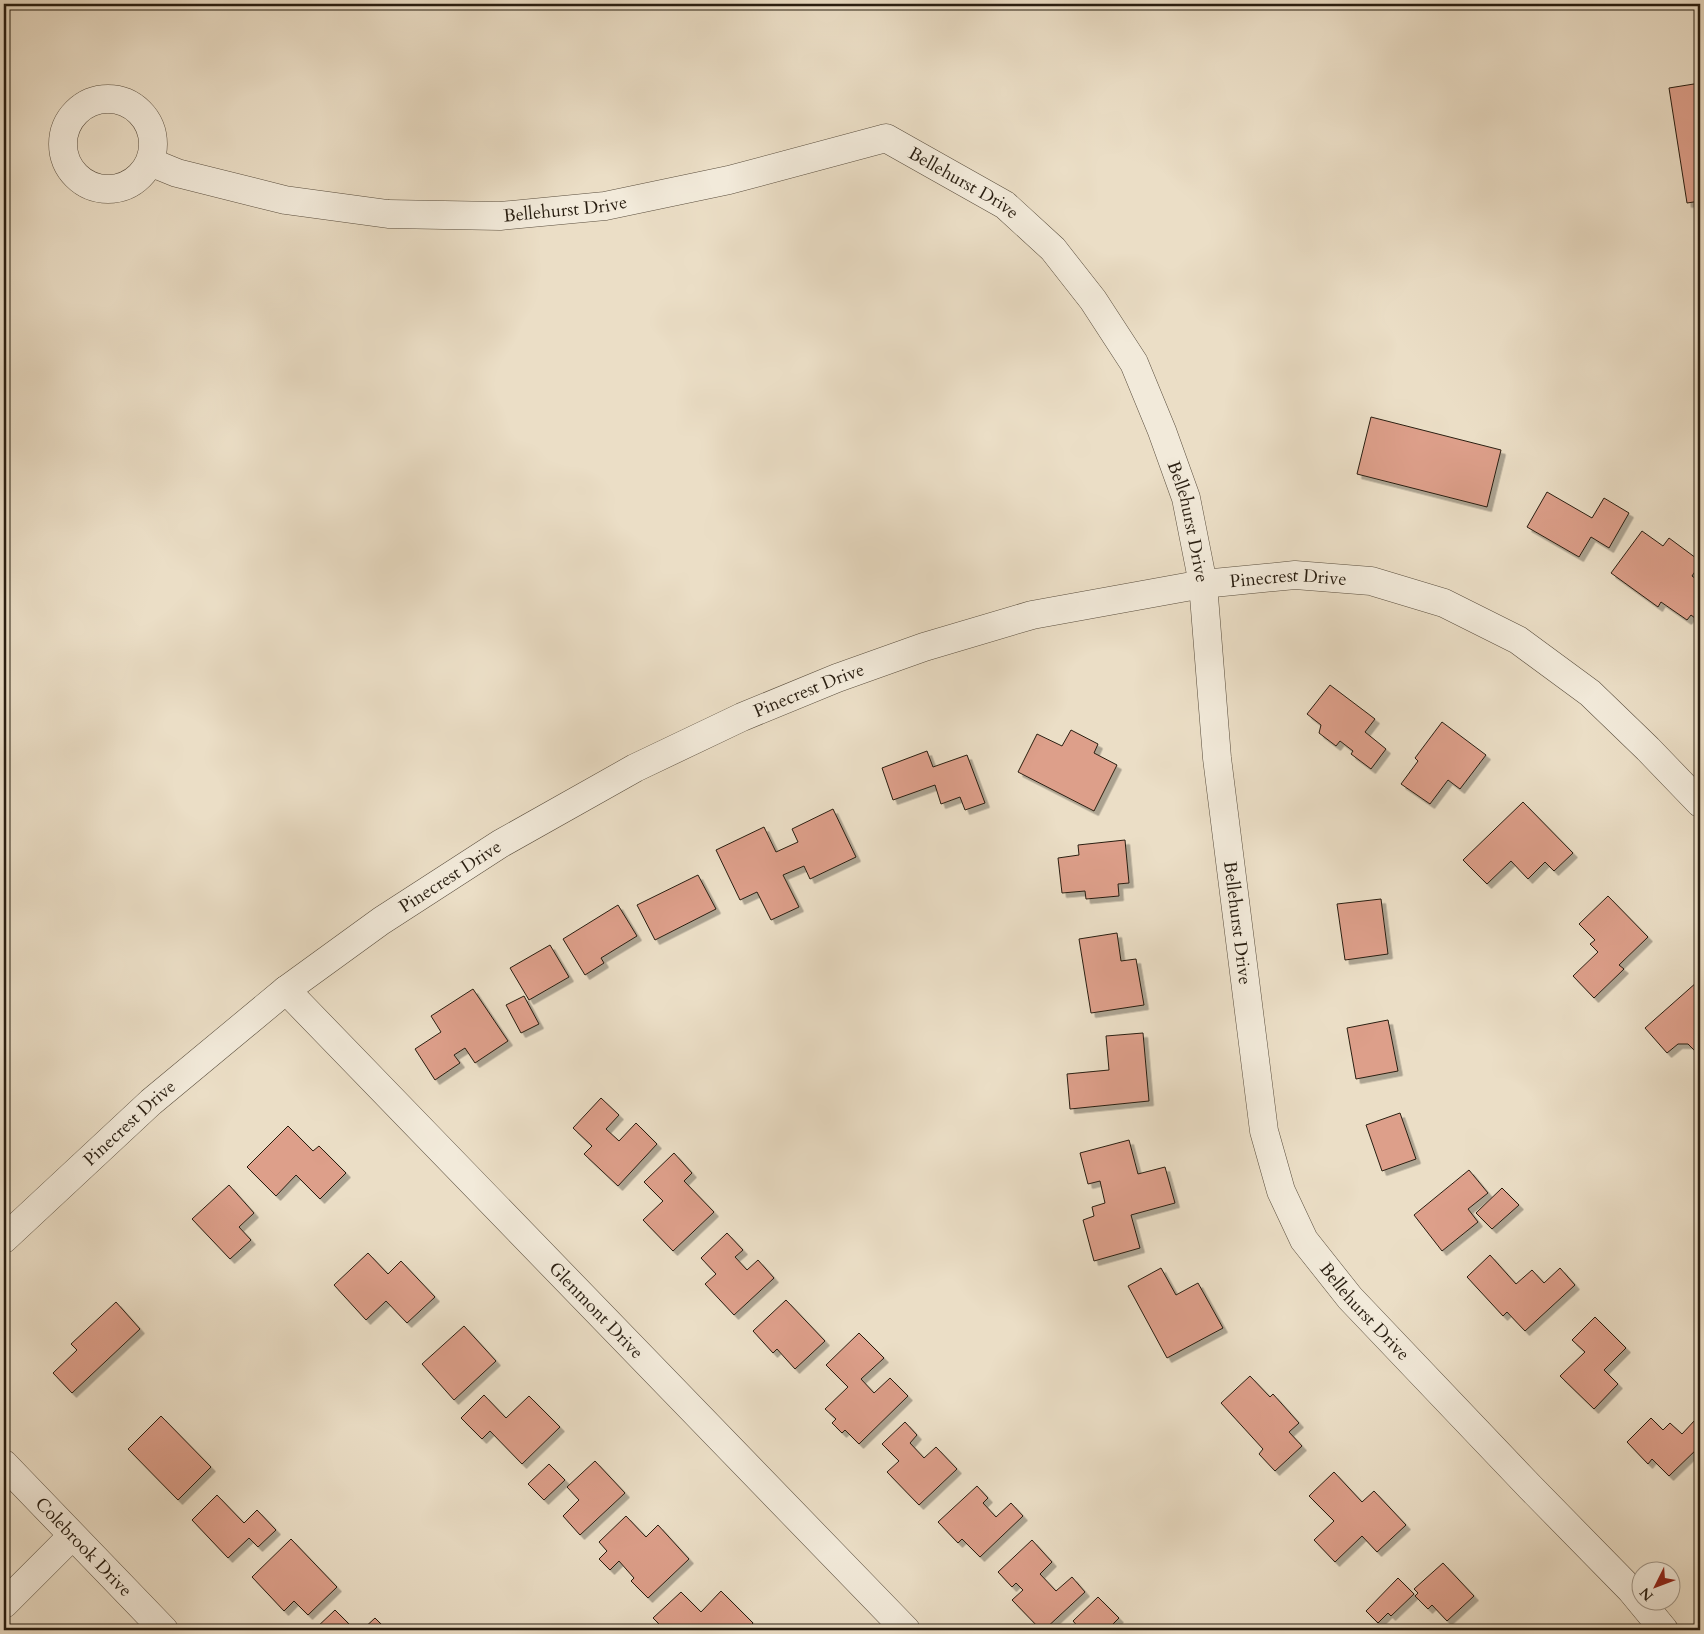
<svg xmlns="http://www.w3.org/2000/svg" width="1704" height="1634" viewBox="0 0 1704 1634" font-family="Cardo,serif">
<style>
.building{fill:#dd9f8a;stroke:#291e11;filter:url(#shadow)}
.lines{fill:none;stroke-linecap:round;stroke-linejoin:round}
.minor-casing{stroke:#5a4e3e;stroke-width:29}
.minor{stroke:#f2eada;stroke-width:28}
.labels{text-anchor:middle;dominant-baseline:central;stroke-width:4.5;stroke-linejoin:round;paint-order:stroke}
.street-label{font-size:18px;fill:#291e11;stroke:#f2eada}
</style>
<defs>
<filter id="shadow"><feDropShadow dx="4.5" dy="4.5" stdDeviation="0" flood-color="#0004"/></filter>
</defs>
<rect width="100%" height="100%" fill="#ebdec6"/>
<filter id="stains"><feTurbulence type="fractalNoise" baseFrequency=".004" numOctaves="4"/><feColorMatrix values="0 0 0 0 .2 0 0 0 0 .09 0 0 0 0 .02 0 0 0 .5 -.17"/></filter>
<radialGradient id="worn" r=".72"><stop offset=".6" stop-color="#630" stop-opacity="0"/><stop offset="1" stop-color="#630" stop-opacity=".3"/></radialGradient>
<path class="building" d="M1700,83V201L1687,203L1669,88Z
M1371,417L1501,450L1487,507L1357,474Z
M1547,492L1592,518L1604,498L1629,513L1609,548L1591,537L1579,557L1527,527Z
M1642,531L1663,546L1669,538L1700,561V564L1692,576L1700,582V622L1691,615L1687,620L1661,602L1658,607L1611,573Z
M1330,685L1375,719L1365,732L1386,749L1371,769L1351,754L1353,751L1340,741L1336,746L1319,733L1321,725L1307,714Z
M1442,722L1486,755L1460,789L1448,780L1430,804L1401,784L1418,761L1415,758Z
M1071,730L1098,744L1094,753L1117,765L1094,811L1018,772L1037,734L1062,746Z
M927,751L933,767L967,755L985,803L965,810L960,797L941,804L935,785L893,800L882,768Z
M1523,802L1573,853L1554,871L1545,862L1528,879L1511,861L1487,884L1463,860Z
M833,809L856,857L810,879L804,866L783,875L799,907L771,920L757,892L740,900L716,850L764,827L776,852L798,842L792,829Z
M1125,840L1129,883L1118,884L1119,896L1086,899L1085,891L1062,893L1058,858L1079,855L1078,845Z
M698,875L716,909L655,940L637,905Z
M1608,896L1648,937L1619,965L1624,969L1594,998L1573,976L1598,952L1590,944L1595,940L1579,924Z
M1381,899L1388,954L1345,960L1337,904Z
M618,905L637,936L601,958L604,963L585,975L563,939Z
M1117,933L1121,961L1136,959L1144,1005L1091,1013L1079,939Z
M550,945L569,977L529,1000L510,968Z
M1697,982L1700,986V1049L1698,1046L1694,1050L1688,1044H1678L1667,1053L1645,1028Z
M473,989L508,1041L475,1063L465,1048L454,1055L460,1063L435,1080L415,1049L441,1032L431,1016Z
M524,996L539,1024L521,1033L506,1005Z
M1388,1020L1398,1071L1356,1079L1347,1028Z
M1143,1033L1149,1101L1070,1109L1067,1074L1109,1070L1106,1036Z
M601,1098L619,1115L606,1129L619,1141L636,1123L657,1144L618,1186L584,1154L592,1146L573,1128Z
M1400,1113L1416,1159L1382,1171L1366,1125Z
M288,1126L313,1151L319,1146L346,1173L320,1199L296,1175L276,1196L247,1167Z
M1129,1140L1138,1174L1165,1167L1175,1203L1131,1215L1140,1248L1094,1261L1083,1220L1094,1216L1092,1207L1105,1203L1100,1181L1088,1184L1080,1153Z
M674,1153L692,1173L684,1181L714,1212L673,1251L643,1220L663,1201L644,1182Z
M1469,1170L1488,1193L1468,1209L1478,1222L1442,1251L1414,1215Z
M229,1185L254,1213L239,1227L251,1240L230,1259L192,1219Z
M1502,1188L1519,1205L1492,1229L1476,1213Z
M727,1233L743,1250L735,1257L747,1270L758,1260L774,1278L734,1315L705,1284L716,1274L701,1258Z
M368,1253L388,1274L401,1261L435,1297L407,1323L386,1301L366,1320L334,1285Z
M1490,1255L1516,1284L1532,1270L1544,1283L1560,1268L1575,1285L1525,1331L1507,1312L1503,1316L1467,1277Z
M1161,1268L1176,1295L1198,1283L1223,1328L1167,1358L1128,1286Z
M786,1300L825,1341L795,1369L777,1349L773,1353L753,1331Z
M116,1302L140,1329L72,1393L53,1373L77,1350L71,1344Z
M1595,1317L1626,1348L1604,1370L1618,1384L1594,1409L1560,1376L1585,1352L1572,1340Z
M464,1326L496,1361L454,1400L422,1364Z
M859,1333L884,1358L861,1379L874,1393L890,1378L908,1396L859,1444L845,1430L842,1433L832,1423L836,1419L825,1409L848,1387L826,1365Z
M1250,1376L1270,1397L1273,1394L1299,1423L1289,1432L1302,1446L1275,1471L1259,1454L1263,1449L1221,1403Z
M484,1395L506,1418L529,1396L560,1427L522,1464L490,1431L482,1439L461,1418Z
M161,1416L211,1467L178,1500L128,1449Z
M1651,1418L1663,1430L1670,1423L1682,1434L1695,1420L1700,1425V1446L1669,1476L1652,1459L1648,1464L1627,1442Z
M905,1422L917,1435L910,1443L924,1458L936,1447L957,1469L919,1505L887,1472L899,1461L882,1444Z
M595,1461L625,1493L580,1535L563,1516L579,1500L567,1487Z
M549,1464L565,1480L544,1500L528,1484Z
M1334,1472L1362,1502L1374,1491L1406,1525L1377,1552L1362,1536L1335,1562L1314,1540L1334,1521L1309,1496Z
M977,1486L988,1498L983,1503L996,1517L1011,1503L1023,1516L980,1557L962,1539L958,1543L938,1522Z
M217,1495L244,1523L257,1510L276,1530L258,1547L249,1538L228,1558L192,1520Z
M626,1516L646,1537L658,1525L689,1559L648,1598L631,1581L634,1578L619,1561L610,1570L599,1559L607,1551L599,1542Z
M291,1539L337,1587L308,1615L294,1601L284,1611L252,1577Z
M1032,1540L1052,1562L1040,1574L1056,1591L1072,1577L1085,1592L1044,1630H1041L1012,1600L1023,1590L1016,1583L1012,1587L998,1572Z
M1443,1563L1474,1596L1447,1621L1432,1605L1428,1609L1415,1596L1418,1593L1414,1589Z
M1398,1578L1414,1594L1391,1616L1388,1613L1378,1623L1366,1611Z
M721,1591L753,1623L746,1630H665L653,1618L681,1592L701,1612Z
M1098,1597L1119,1618L1110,1627L1113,1630H1081L1073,1621Z
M335,1610L355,1630H314Z
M375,1618L387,1630H362Z"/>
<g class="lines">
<defs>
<g id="minor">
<circle cx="108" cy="144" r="45"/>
<path id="s1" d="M150,162L177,173L285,200L388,214L500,216L605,206L729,180L886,138L1005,205L1053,249L1093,300L1134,363L1162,431L1186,498L1203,584L1217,758L1264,1131L1281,1191L1304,1240L1350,1298L1530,1487L1631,1590L1664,1630"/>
<path id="s2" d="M286,990L906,1630"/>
<path id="s3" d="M4,1239L151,1102L286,990L381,921L500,844L635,768L742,717L837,678L924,647L1032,615L1203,584L1295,575L1371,581L1444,603L1518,640L1590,693L1648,749L1700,803"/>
<path id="s4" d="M4,1464L164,1630"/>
<path d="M4,1604L72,1536"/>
</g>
</defs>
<use href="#minor" class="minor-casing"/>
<use href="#minor" class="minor"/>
</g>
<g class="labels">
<g class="street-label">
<text stroke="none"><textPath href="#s1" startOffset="841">Bellehurst Drive</textPath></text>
<text stroke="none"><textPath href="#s1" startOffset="422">Bellehurst Drive</textPath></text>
<text stroke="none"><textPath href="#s1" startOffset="1261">Bellehurst Drive</textPath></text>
<text stroke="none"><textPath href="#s3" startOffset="1476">Pinecrest Drive</textPath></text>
<text stroke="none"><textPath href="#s3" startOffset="981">Pinecrest Drive</textPath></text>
<text stroke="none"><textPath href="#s3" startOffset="576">Pinecrest Drive</textPath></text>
<text stroke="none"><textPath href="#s1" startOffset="1666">Bellehurst Drive</textPath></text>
<text stroke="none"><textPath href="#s3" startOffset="171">Pinecrest Drive</textPath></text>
<text stroke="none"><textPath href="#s2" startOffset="446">Glenmont Drive</textPath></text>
<text stroke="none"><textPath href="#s1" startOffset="2086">Bellehurst Drive</textPath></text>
<text stroke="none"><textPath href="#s4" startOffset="115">Colebrook Drive</textPath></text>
</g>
</g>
<rect width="1704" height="1634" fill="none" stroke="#ebdec6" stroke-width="20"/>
<rect x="5" y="5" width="1694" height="1624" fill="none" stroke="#291e11" stroke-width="2.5"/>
<rect x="10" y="10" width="1684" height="1614" fill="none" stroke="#291e11"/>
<g transform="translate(1656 1586) rotate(228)"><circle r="24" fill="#f2eada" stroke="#a2988a"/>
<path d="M0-4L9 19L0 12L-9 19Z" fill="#8f2418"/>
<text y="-8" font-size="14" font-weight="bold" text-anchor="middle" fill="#291e11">N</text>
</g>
<rect width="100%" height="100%" filter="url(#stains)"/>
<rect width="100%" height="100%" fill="url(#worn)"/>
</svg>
